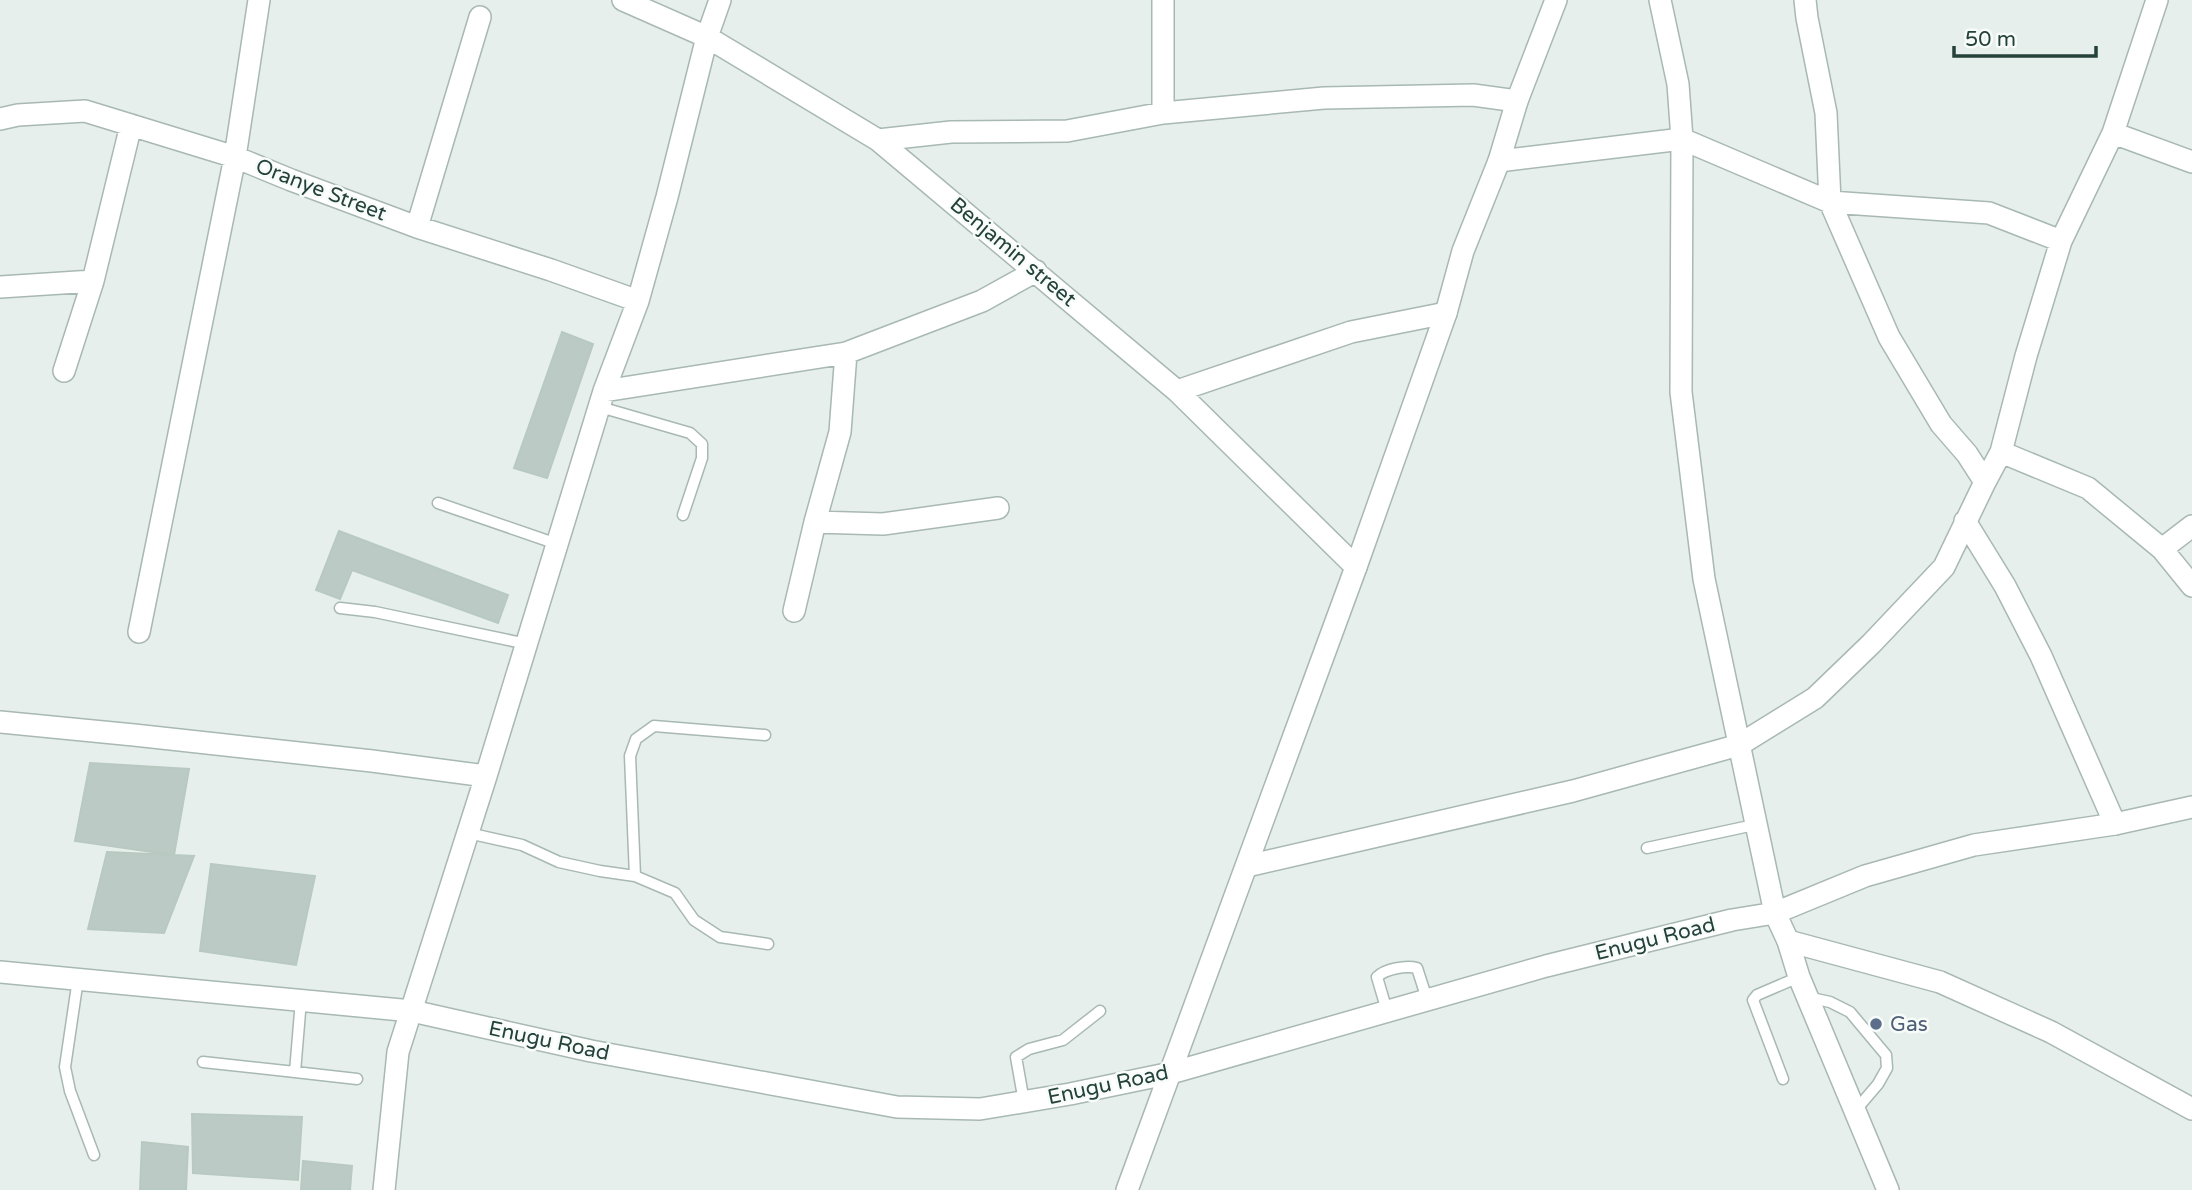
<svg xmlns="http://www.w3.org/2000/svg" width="2192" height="1190" viewBox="0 0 2192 1190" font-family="'Varela Round',sans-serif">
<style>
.building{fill:#bbcac4;stroke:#b8c9c2;stroke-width:2}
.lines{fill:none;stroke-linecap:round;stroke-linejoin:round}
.service-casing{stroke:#a8b8b2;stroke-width:13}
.minor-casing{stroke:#a8b8b2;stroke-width:24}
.tertiary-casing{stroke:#a8b8b2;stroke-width:24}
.service{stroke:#fff;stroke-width:10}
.minor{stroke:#fff;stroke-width:21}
.tertiary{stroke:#fff;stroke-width:21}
.service-dot{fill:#5c6f8a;stroke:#f7fbf9;stroke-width:2.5}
.labels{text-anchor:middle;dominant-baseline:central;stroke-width:5;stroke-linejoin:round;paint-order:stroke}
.street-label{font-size:21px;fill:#24423a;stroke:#f7fbf9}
.service-label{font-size:21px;fill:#4e5e75;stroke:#f7fbf9;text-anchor:start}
</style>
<rect width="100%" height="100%" fill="#e6efeb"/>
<path class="building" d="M562,332L593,344L547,478L514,468Z
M339,531L508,595L498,623L352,570L340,599L316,590Z
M90,763L189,769L174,855L75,841Z
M107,852L194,856L164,933L88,929Z
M211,864L315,876L296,965L200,951Z
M192,1114L302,1117L298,1180L193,1173Z
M142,1142L188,1147L186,1190H140Z
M303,1161L352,1166L350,1190H301Z"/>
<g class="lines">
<defs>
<path id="service" d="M600,407L690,433L702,444V458L683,515
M438,503L557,544
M340,608L375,612L527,644
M468,833L522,845L559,862L600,871L635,876L675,893L694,920L720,937L768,944
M1647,848L1754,825
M635,876L630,756L636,739L654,726L765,735
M78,979L65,1067L70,1091L94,1155
M1807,997L1830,1002L1850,1012L1886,1055L1887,1068L1878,1084L1855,1111
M301,1000L295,1072L357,1079
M1387,1011L1377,977C1385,969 1406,965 1417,968L1427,999
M203,1062L295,1072
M1783,1079L1753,1000L1757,995L1799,977
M1024,1102L1016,1057L1029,1049L1063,1040L1100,1011"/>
<path id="minor" d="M623,0L707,37L878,140L1177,391L1356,567
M1163,0V113
M0,119L18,115L85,111L235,157L291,180L417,227L551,270L638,301
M2113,133L2192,162
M878,140L951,132L1067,131L1163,113L1324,98L1473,95L1517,101
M1499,161L1682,139L1830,202L1989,213L2061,241
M417,227L480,17
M0,287L93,281
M64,371L93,281L131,125
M604,391L846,353L982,301L1036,271
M1177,391L1351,332L1446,313
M2001,452L2088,488L2162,549L2192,586
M1985,482L2001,452L2026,356L2061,241L2113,133L2157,0
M1965,521L2005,586L2041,656L2115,824
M815,522L883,524L998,508
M2162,549L2192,526
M794,611L815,522L840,432L846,353
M139,632L235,157L259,0
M0,722L134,735L372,761L486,776
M1247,866L1573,791L1739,745L1815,698L1871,644L1944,567L1985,482L1967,454L1941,424L1889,337L1830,202L1826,113L1807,18L1805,0
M1788,941L1940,982L2051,1032L2192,1109
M384,1190L398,1052L486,776L604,391L638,301L667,197L707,37L720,0"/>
<path id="tertiary" d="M1660,0L1678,84L1682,139L1681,392L1704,579L1775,913L1788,941L1799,977L1888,1190
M0,972L412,1011L591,1051L897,1107L980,1109L1070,1094L1171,1073L1546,966L1732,920L1775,913L1865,876L1974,845L2115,824L2192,807
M1127,1190L1356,567L1446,313L1463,251L1499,161L1517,101L1556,0"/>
</defs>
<use href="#service" class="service-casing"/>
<use href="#minor" class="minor-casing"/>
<use href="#tertiary" class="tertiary-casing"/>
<use href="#service" class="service"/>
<use href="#minor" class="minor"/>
<use href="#tertiary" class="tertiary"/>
</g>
<circle class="service-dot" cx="1876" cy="1024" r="7"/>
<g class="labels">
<g class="street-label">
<text transform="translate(321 190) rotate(21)">Oranye Street</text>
<text transform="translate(1013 252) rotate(40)">Benjamin street</text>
<text transform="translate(1655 939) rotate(-14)">Enugu Road</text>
<text transform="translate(549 1041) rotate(12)">Enugu Road</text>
<text transform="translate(1108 1085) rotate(-12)">Enugu Road</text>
</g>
<g class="service-label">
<text x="1890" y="1024">Gas</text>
</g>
</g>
<path d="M1954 46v10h142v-10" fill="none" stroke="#24423a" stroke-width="3.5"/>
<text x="1965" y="46" font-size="21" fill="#24423a" stroke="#f7fbf9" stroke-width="5" paint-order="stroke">50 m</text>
</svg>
